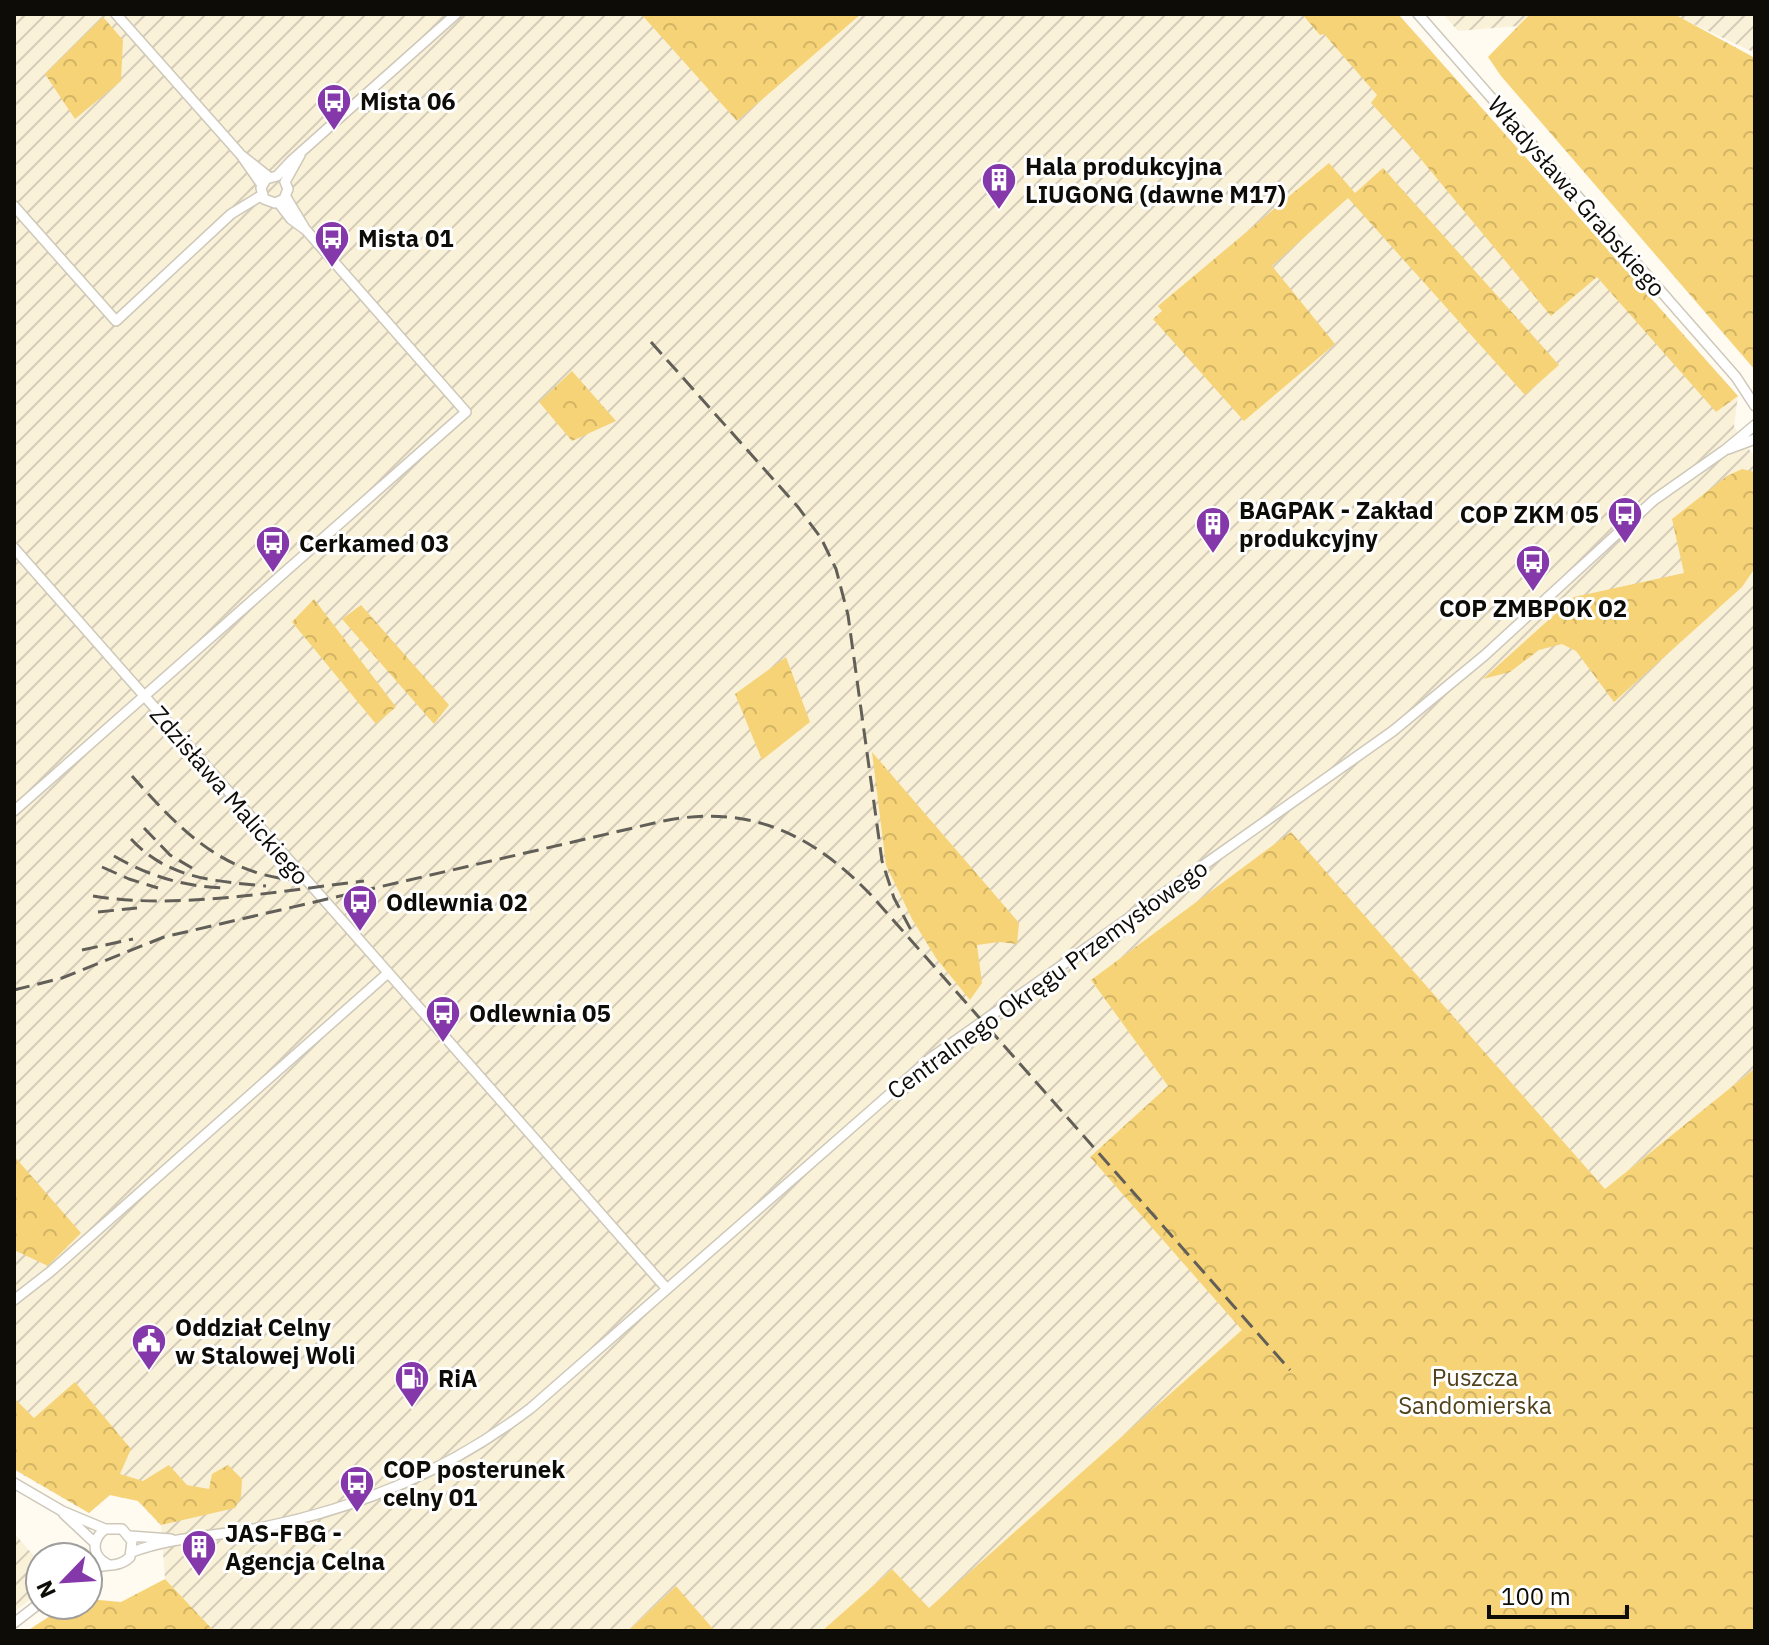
<svg xmlns="http://www.w3.org/2000/svg" width="1769" height="1645" viewBox="0 0 1769 1645" font-family="'IBM Plex Sans',sans-serif">
<style>
.industrial{fill:url(#industrial-furrows)}
.forest{fill:url(#forest-crowns)}
.lines{fill:none;stroke-linecap:round;stroke-linejoin:round}
.minor-casing{stroke:#cec8b9;stroke-width:12}
.minor{stroke:#fff;stroke-width:9}
.rail{stroke:#625f58;stroke-width:3;stroke-dasharray:16 8;stroke-linecap:butt}
.labels{text-anchor:middle;dominant-baseline:central;stroke-width:6;stroke-linejoin:round;paint-order:stroke}
.poi-label{font-size:24px;font-weight:bold;fill:#0e0c07;stroke:#fff;text-anchor:start}
.street-label{font-size:24px;fill:#0e0c07;stroke:#fff}
.park-label{font-size:24px;fill:#51421b;stroke:#fff}
</style>
<defs>
<pattern id="industrial-furrows" width="10" height="10" patternUnits="userSpaceOnUse" patternTransform="scale(2)"><rect width="10" height="10" fill="#faf1d9"/><path d="M-1 1l2-2M0 10L10 0M9 11l2-2" fill="none" stroke="#d5cdb9"/></pattern>
<pattern id="forest-crowns" width="20" height="18" patternUnits="userSpaceOnUse" patternTransform="scale(2)"><rect width="20" height="18" fill="#f6d377"/><path d="M2 6a3 3 0 1 1 6 0M12 15a3 3 0 1 1 6 0" fill="none" stroke="#d2b465"/></pattern>
</defs>
<rect width="100%" height="100%" fill="#fffbf1"/>
<path class="industrial" d="M14,14H1398L1738,396L1734,427L1755,458V1068L1605,1189L1291,833L1091,980L1168,1086L1090,1157L1243,1330L929,1609L892,1569L822,1631H715L676,1586L628,1631H214L165,1579L161,1526L138,1501L110,1495L89,1513L14,1470Z
M1443,14H1530L1518,26L1458,31Z
M1755,14V53L1674,15V14Z
M14,1533L40,1563V1592L14,1612Z"/>
<path class="forest" d="M641,14H861L737,121Z
M1302,14H1398L1738,396L1716,412L1597,277L1551,316L1410,146L1371,103L1377,95L1324,34L1320,35Z
M1530,14H1674L1755,58V370L1501,76L1488,57Z
M103,17L123,40L121,81L75,119L45,74Z
M1329,163L1355,193L1383,168L1559,365L1525,395L1348,198L1272,266L1335,344L1244,421L1153,319L1162,311L1158,306Z
M572,371L616,421L572,441L539,402Z
M1742,469L1755,472V568L1742,587L1614,702L1576,651L1562,644L1539,650L1510,672L1483,679L1574,597L1684,573L1672,519L1727,476Z
M314,599L396,707L376,724L292,622Z
M361,605L449,705L434,724L342,619Z
M786,657L810,722L762,760L735,694Z
M872,752L1019,923L1017,944L999,942L977,945L982,983L970,1000L936,958L912,919L886,865Z
M1291,832L1605,1189L1755,1068V1631H822L892,1569L929,1608L1242,1330L1090,1157L1168,1086L1091,980Z
M14,1156L81,1233L48,1266L14,1250Z
M75,1382L131,1449L120,1474L143,1481L169,1465L187,1485L209,1489L212,1474L228,1465L242,1479L241,1497L235,1508L161,1525L138,1501L110,1495L89,1513L14,1469V1398L34,1418Z
M165,1579L214,1631H27L67,1605H88V1599L121,1602Z
M676,1586L715,1631H628Z"/>
<g class="lines">
<defs>
<path id="minor" d="M116,14L241,155L262,185
M1418,14L1736,377L1755,406
M241,155L269,177
M300,155L285,182L288,189L284,199L275,203L264,199L261,188L266,179L277,176L291,161L456,14
M286,197L304,227
M14,206L116,321L231,214L262,195
M1728,449L1755,439
M14,548L667,1289
M14,811L466,412L306,230L291,219L278,202
M14,1300L50,1272L388,973
M14,1483L62,1511L105,1529
M64,1514L95,1543
M130,1536L171,1539
M132,1552C174,1536 221,1536 264,1527C363,1507 451,1469 531,1408L931,1058L1393,731L1485,655L1654,500L1725,450L1755,425
M88,1572C102,1561 117,1570 130,1557L132,1541L122,1529H105C91,1540 92,1556 107,1564
M14,1623L40,1603"/>
</defs>
<use href="#minor" class="minor-casing"/>
<use href="#minor" class="minor"/>
<path class="rail" d="M651,342L798,507L821,538L836,569L848,615L882,861L894,898L911,930
M132,776C182,832 225,877 305,881
M144,828L170,855L192,868
M131,839C168,879 214,881 266,886
M114,856C149,876 182,886 223,888
M102,867L129,879L158,888
M93,896C177,910 279,891 364,881
M98,912L137,908
M82,950L133,939
M14,990L62,978L164,937L663,821C749,804 811,833 871,895L1290,1370"/>
</g>
<defs>
<symbol id="bus-pin" viewBox="-11 -11 22 30"><path d="M0 17L-7.5 6A9.5 9.5 0 1 1 7.5 6Z" fill="#8538a9" stroke="#fff"/><path d="M-5-6H5V4H4V6H2V4H-2V6H-4V4H-5ZM-3.5-4V0h7V-4ZM-3.5 1.2v1.5H-2V1.2ZM2 1.2v1.5H3.5V1.2Z" fill="#fff"/></symbol>
<symbol id="building-pin" viewBox="-11 -11 22 30"><path d="M0 17L-7.5 6A9.5 9.5 0 1 1 7.5 6Z" fill="#8538a9" stroke="#fff"/><path d="M-4-6H4V6H1V3H-1V6H-4ZM-2.5-4.3h1.7v1.8h-1.7ZM.8-4.3h1.7v1.8H.8ZM-2.5-1h1.7V.8h-1.7ZM.8-1h1.7V.8H.8Z" fill="#fff"/></symbol>
<symbol id="civic-pin" viewBox="-11 -11 22 30"><path d="M0 17L-7.5 6A9.5 9.5 0 1 1 7.5 6Z" fill="#8538a9" stroke="#fff"/><path d="M-.6-6.5H3V-4.5H.6V-3L4-1V1h2V6H-6V1h2V-1L-.6-3ZM-1.2 2.5V6h2.4V2.5Z" fill="#fff"/></symbol>
<symbol id="fuel-pin" viewBox="-11 -11 22 30"><path d="M0 17L-7.5 6A9.5 9.5 0 1 1 7.5 6Z" fill="#8538a9" stroke="#fff"/><path d="M-5.5-6h7V0h2V4h1.3V-2.5L3-4.5l.8-.8L6-3V5H2.5V1h-1V6h-7ZM-4.2-4.7v3.2H.2V-4.7Z" fill="#fff"/></symbol>
</defs>
<g fill-rule="evenodd">
<use href="#bus-pin" x="314" y="81" width="40" height="54"/>
<use href="#building-pin" x="979" y="160" width="40" height="54"/>
<use href="#bus-pin" x="312" y="218" width="40" height="54"/>
<use href="#bus-pin" x="1605" y="494" width="40" height="54"/>
<use href="#building-pin" x="1193" y="504" width="40" height="54"/>
<use href="#bus-pin" x="253" y="523" width="40" height="54"/>
<use href="#bus-pin" x="1513" y="542" width="40" height="54"/>
<use href="#bus-pin" x="340" y="882" width="40" height="54"/>
<use href="#bus-pin" x="423" y="993" width="40" height="54"/>
<use href="#civic-pin" x="129" y="1321" width="40" height="54"/>
<use href="#fuel-pin" x="392" y="1358" width="40" height="54"/>
<use href="#bus-pin" x="337" y="1463" width="40" height="54"/>
<use href="#building-pin" x="179" y="1527" width="40" height="54"/>
</g>
<g class="labels">
<g class="poi-label">
<text x="360" y="101">Mista 06</text>
<text x="1025" y="166">Hala produkcyjna<tspan x="1025" dy="28">LIUGONG (dawne M17)</tspan></text>
<text x="358" y="238">Mista 01</text>
<text x="1239" y="510">BAGPAK - Zakład<tspan x="1239" dy="28">produkcyjny</tspan></text>
<text x="1599" y="514" text-anchor="end">COP ZKM 05</text>
<text x="299" y="543">Cerkamed 03</text>
<text x="1533" y="608" text-anchor="middle">COP ZMBPOK 02</text>
<text x="386" y="902">Odlewnia 02</text>
<text x="469" y="1013">Odlewnia 05</text>
<text x="175" y="1327">Oddział Celny<tspan x="175" dy="28">w Stalowej Woli</tspan></text>
<text x="438" y="1378">RiA</text>
<text x="383" y="1469">COP posterunek<tspan x="383" dy="28">celny 01</tspan></text>
<text x="225" y="1533">JAS-FBG -<tspan x="225" dy="28">Agencja Celna</tspan></text>
</g>
<g class="street-label">
<text transform="translate(1577 196) rotate(49)">Władysława Grabskiego</text>
<text transform="translate(230 795) rotate(49)">Zdzisława Malickiego</text>
<text transform="translate(1047 979) rotate(-36)">Centralnego Okręgu Przemysłowego</text>
</g>
<g class="park-label">
<text x="1475" y="1377">Puszcza<tspan x="1475" dy="28">Sandomierska</tspan></text>
</g>
</g>
<rect width="1769" height="1645" fill="none" stroke="#0e0c07" stroke-width="32"/>
<g transform="translate(64 1581) rotate(245)"><circle r="38" fill="#ffffff" stroke="#9f9e9c" stroke-width="2"/>
<path d="M0-6L14 30L0 20L-14 30Z" fill="#8538a9"/>
<text y="-12" font-size="22" font-weight="bold" text-anchor="middle" fill="#0e0c07">N</text>
</g>
<path d="M1489 1605v12h138v-12" fill="none" stroke="#0e0c07" stroke-width="4"/>
<text x="1501" y="1605" font-size="24" fill="#0e0c07" stroke="#ffffff" stroke-width="6" paint-order="stroke">100 m</text>
</svg>
